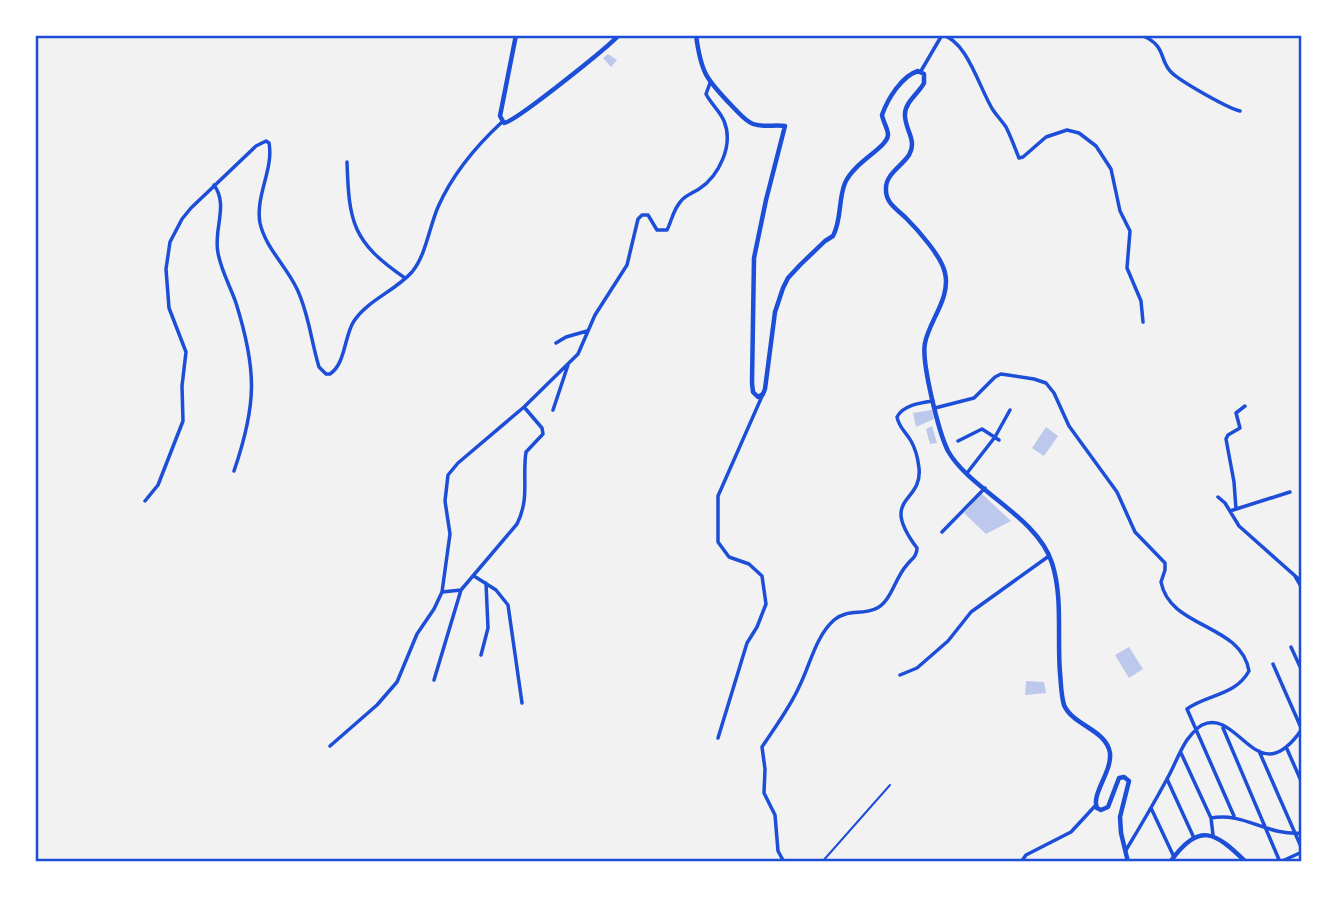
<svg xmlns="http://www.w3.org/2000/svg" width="1337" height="897" viewBox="0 0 1337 897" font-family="'Libre Baskerville',serif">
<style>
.building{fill:#bdc9ec}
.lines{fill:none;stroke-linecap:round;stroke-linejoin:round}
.path{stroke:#1d4ed8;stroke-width:2}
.pedestrian{stroke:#1d4ed8;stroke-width:2.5}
.minor{stroke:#1d4ed8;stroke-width:3.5}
.tertiary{stroke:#1d4ed8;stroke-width:4.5}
.neatline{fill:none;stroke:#1d4ed8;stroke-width:2.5}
</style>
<rect width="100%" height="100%" fill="#f2f2f2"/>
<path class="building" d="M608,54L617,60L611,67L603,58Z
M932,410L934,419L916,427L913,413Z
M932,426L937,443L930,444L926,429Z
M1046,427L1058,436L1044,456L1032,448Z
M981,493L1011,521L986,534L964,513Z
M1129,647L1143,669L1129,678L1115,655Z
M1026,681L1044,682L1046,693L1025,695Z"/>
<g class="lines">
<path class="path" d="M822,862L890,785"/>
<path class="pedestrian" d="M1295,577L1302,589"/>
<path class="minor" d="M942,35C967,40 980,90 993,110C997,116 1002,121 1006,127C1011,137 1015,148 1019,158L1023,157L1046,137L1067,130L1079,133L1096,146L1111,169L1120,211L1130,231L1127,268L1141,301L1143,322
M1141,35C1168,46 1158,60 1172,73C1182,82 1227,108 1240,111
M921,71L942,35
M347,162C349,222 352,242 405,278
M214,185C229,205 213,230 218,253C221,270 230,286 236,303C257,370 257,404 234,471
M556,343L566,337L587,331
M935,408L974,398L995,377L1001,374L1034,379L1046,383L1054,393L1069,426L1117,492L1135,532L1165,563V570L1161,582C1170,629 1241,623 1249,671C1235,696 1208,694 1187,709L1234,816
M553,410L568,365
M958,441L982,429L999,440
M967,473L995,437L1010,410
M1218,497L1225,503L1239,526L1302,582
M145,501L158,485L183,421L182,386L186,352L169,308L166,269L170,242L182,219L191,208L256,146L266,141L269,143C274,169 255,196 260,223C265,247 287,267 297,289C309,314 311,341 319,367L326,374H330C346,363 344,336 354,321C368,300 395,291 412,272C426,255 429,228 438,207C453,173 475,147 502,122
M1236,509L1234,482L1226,439L1228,435L1240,428L1236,413L1245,406
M1230,511L1290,492
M942,532L985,488
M474,576L496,590L508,605L522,703
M442,592L461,590
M1291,647L1302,671
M481,655L488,628L486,583
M1273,664L1302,730
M900,675L917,668L948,641L971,612L1049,556
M434,680L461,590L517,524C530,498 522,478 526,452L543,434L542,428L524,407
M1223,728L1280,862
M718,738L747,643L757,627L766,604L762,576L749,564L729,557L718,542V496L763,394
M330,746L377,705L397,682L417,634L434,609L442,592L450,534L445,501L448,475L458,463L524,407L578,354L595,315L627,265L638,219L642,215H648L657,230H667C672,220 673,210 681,201C686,195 693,193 699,189C719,176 734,145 724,121C720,111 711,104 706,94L710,83
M1287,749L1302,783
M1259,751L1302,849
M1181,753L1211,818L1213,835
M1167,779L1194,838
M1151,808L1174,857
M1211,818C1245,812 1266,836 1302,833
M1126,850C1140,827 1154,803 1167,779C1174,767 1179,752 1187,740C1191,735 1196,728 1202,725C1239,707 1257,795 1302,729
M784,862L778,851L775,815L764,793L765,769L762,747C775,727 789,709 799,687C810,666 815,637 834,620C847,609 861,615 875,609C891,603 895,578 906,566C911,559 917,557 917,548C878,496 923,504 919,468C918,459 915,448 911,441C906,432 899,428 897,417C903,405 920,403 933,401
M1021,862L1026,855L1071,832L1095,806
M1280,862L1302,852"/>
<path class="tertiary" d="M516,35L500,116L504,123C515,122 607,48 619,35
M696,35C701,73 706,79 732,106C739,113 745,121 753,124C764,128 775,124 785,126L766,200L754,258L752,383L753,392L758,397L763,394L765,389L775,312L783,288L788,278L800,265L825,241L833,236C842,219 838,200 845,183C854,162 887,148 888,135C888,128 883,122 882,115C888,98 902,76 918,71L924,74V83C919,93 905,102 905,114C904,129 918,140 909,155C902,166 886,174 886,188C885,203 897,209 906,218C918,230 942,257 945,273C951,298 929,321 925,343C921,362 939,433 948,451C970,490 1037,516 1052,563C1063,597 1057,637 1060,673C1061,683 1061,695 1064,705C1073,726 1106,729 1110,753C1112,772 1091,794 1097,808L1101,810L1108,807L1119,778L1124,777L1129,781L1120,817L1121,833L1128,862
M1170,862C1200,821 1215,832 1246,862"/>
</g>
<rect width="1337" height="897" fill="none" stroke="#ffffff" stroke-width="74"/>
<rect x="37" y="37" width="1263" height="823" class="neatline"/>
</svg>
